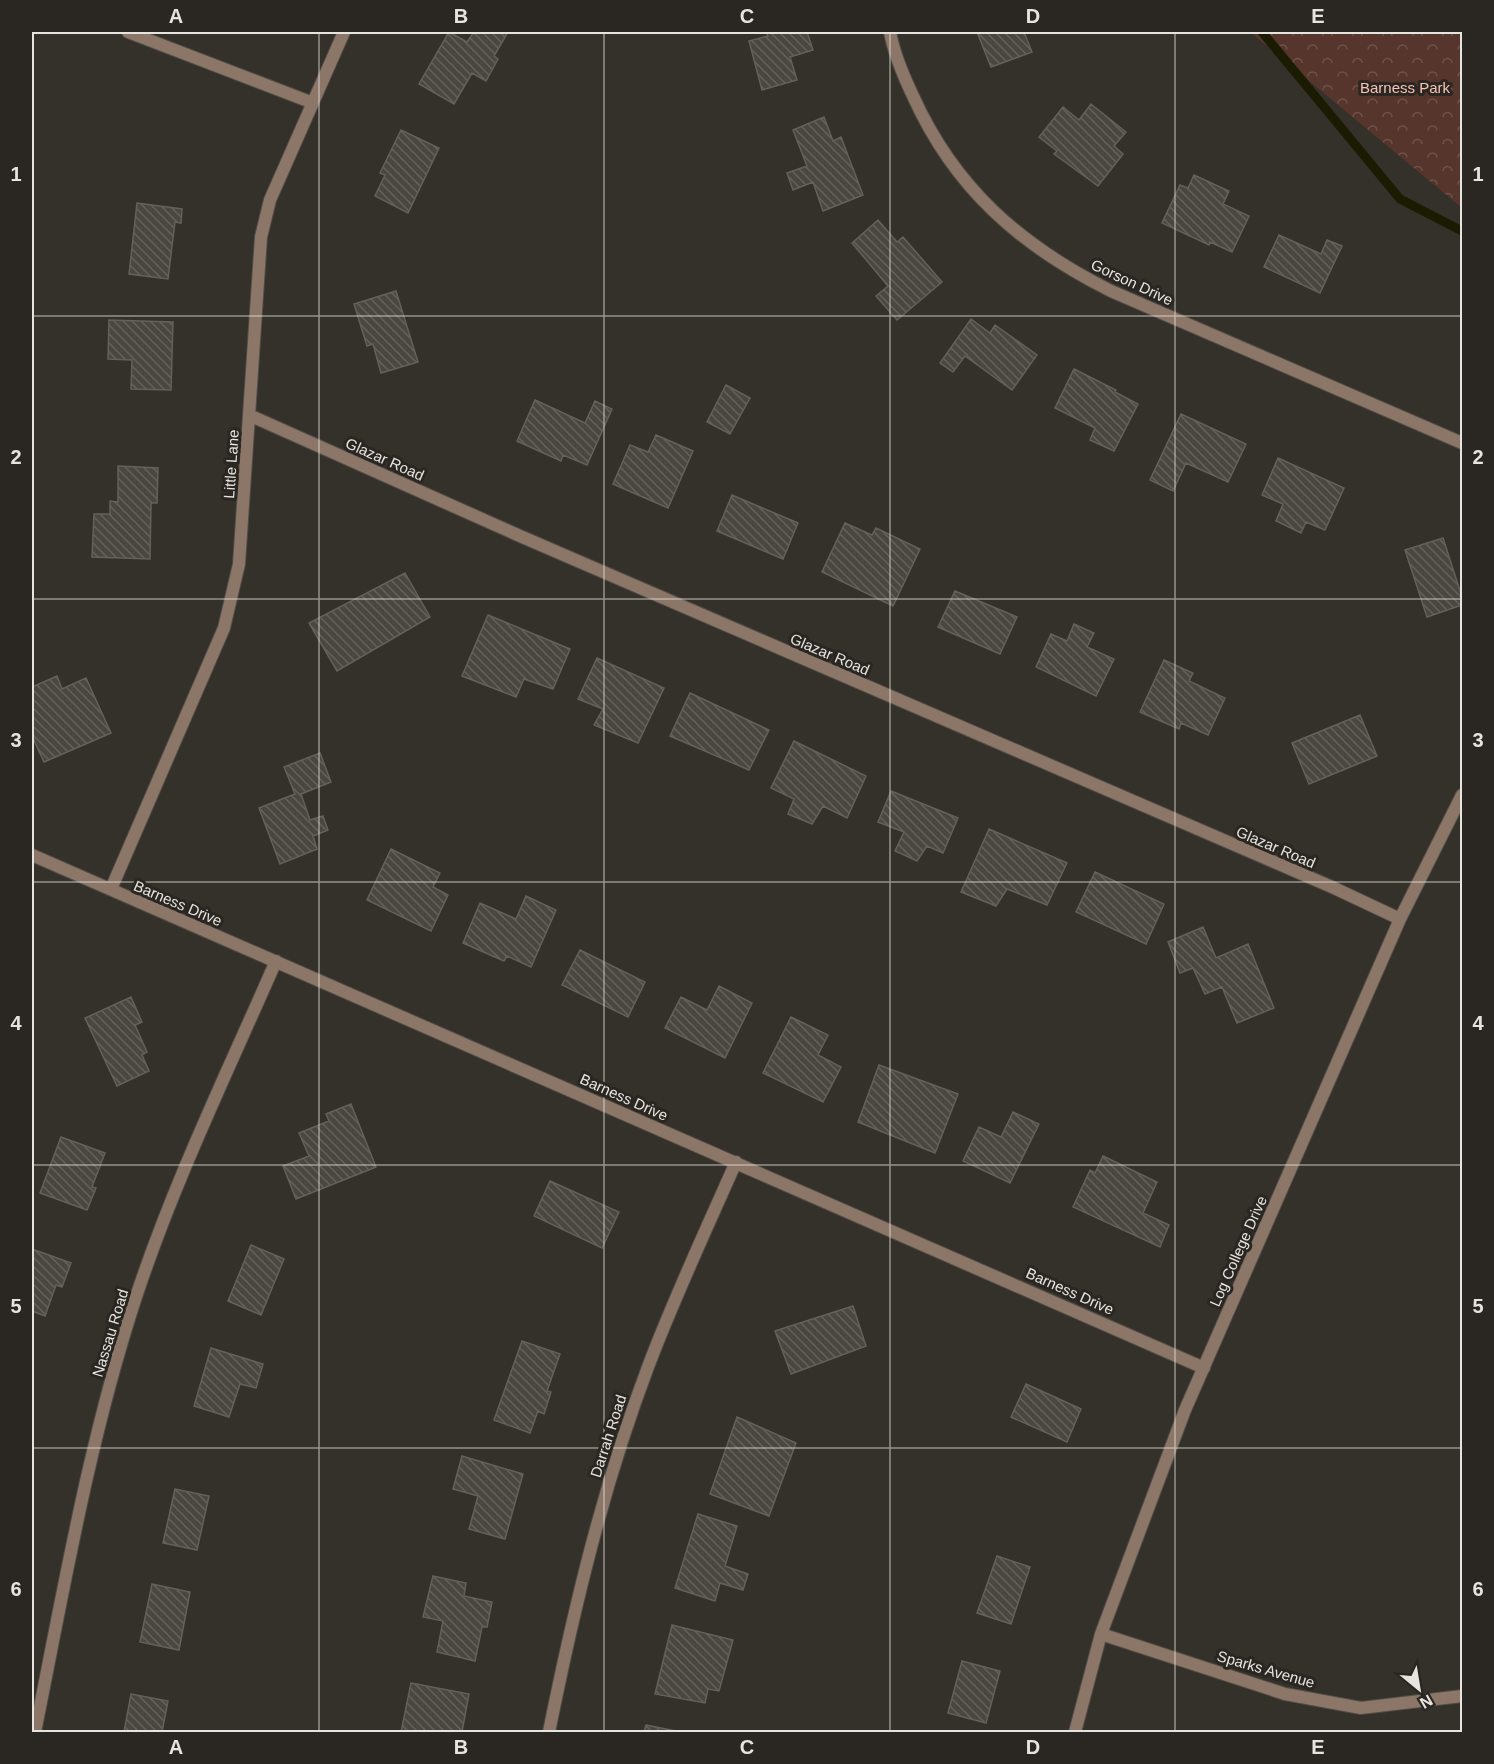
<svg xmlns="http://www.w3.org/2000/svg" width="1494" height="1764" viewBox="0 0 1494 1764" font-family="Arial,sans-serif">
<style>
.park{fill:url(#park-crowns)}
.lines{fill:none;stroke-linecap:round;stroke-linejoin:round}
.stream{stroke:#1b1b01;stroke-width:9}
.building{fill:url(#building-back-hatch);stroke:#636159;stroke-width:1.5}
.minor-casing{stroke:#514d47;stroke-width:14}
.minor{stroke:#8c7668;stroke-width:12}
.grid{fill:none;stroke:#e7e4e0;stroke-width:1.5;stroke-opacity:0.55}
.labels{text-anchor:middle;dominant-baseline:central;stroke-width:6;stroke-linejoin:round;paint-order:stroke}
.park-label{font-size:15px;fill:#f9c3b6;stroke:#2a2621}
.street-label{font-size:15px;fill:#e7e4e0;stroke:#2a2621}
.neatline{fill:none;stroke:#e7e4e0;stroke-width:2}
.grid-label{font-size:20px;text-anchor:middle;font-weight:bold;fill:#e7e4e0}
</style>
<defs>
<pattern id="park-crowns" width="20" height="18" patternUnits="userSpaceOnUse" patternTransform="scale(1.5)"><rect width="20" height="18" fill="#56352d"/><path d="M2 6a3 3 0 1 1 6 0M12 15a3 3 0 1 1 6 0" fill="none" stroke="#6e524b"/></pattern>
<pattern id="building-back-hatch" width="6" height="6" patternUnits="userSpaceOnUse" patternTransform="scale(1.5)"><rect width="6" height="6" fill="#4a4741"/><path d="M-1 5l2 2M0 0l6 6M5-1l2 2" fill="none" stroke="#64615c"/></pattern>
</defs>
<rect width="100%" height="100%" fill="#34302a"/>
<path class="park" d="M1250,32H1462V208Z"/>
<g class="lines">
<path class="stream" d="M1262,32L1400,199L1462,231"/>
</g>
<path class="building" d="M449,32L467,42L474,32H508L494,56L498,59L486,81L472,73L454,104L419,84Z
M766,32H807L813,50L790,57L797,80L762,90L749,41L768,36Z
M977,32H1024L1032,52L991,67Z
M1091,104L1126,132L1114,146L1123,154L1098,186L1054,154L1057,151L1039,137L1063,107L1079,120Z
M824,117L833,141L841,137L863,195L823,211L813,182L793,190L787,173L807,166L793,130Z
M401,130L439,148L408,213L375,196L385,175L380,173Z
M1194,175L1229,191L1223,204L1249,216L1232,252L1210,242L1209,245L1162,223L1180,185L1188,188Z
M137,203L182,209L181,223L175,222L168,279L129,274Z
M878,220L897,242L903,237L942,282L897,320L876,296L888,286L852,243Z
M1279,235L1321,254L1327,240L1342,246L1320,293L1264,267Z
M396,291L418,362L381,373L373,344L367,346L354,304Z
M971,319L990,333L995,325L1037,355L1012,390L965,356L953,372L940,363Z
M109,320L173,322L171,390L131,389L132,360L108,359Z
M1074,369L1116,390L1115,392L1138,404L1114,451L1090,440L1095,428L1055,408Z
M726,385L750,398L730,434L707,422Z
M535,400L585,423L595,401L612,409L587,465L563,455L561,461L517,441Z
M1181,414L1246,444L1228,482L1186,463L1173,491L1150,480Z
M656,435L693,451L668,508L613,484L630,445L648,452Z
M1278,458L1344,488L1325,530L1306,522L1301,533L1276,521L1283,504L1262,495Z
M118,466L158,468L157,503H151L150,559L92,557L94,514H110V501L118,502Z
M732,495L798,523L783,559L717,531Z
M845,523L872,535L876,528L920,549L893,606L822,572Z
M1443,538L1462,597V605L1427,617L1405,550Z
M405,573L430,617L337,671L309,623Z
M955,591L1017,617L1000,654L938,627Z
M488,615L570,649L553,689L524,679L516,697L462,676Z
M1074,624L1094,633L1087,647L1114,659L1096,696L1036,667L1051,634L1067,641Z
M597,658L664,688L638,743L594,725L603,709L578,699Z
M1164,660L1193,673L1189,681L1225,698L1208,735L1181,723L1179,729L1140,712Z
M57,676L62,689L86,678L111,733L44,762L32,736V687Z
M690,693L769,730L749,770L670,736Z
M1360,715L1377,756L1309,784L1292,743Z
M794,741L866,776L847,818L823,806L812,824L788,814L794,799L771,788Z
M320,753L331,782L301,794L310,820L323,816L328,830L313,836L317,849L280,864L259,808L295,794L284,767Z
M891,791L958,818L943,853L927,846L917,861L895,851L904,832L878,822Z
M989,829L1067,863L1047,905L1007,889L996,906L961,892Z
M391,849L440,873L433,887L448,895L431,931L367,900Z
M1095,872L1164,904L1146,944L1076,912Z
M526,896L556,910L531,967L507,956L504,961L463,943L480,903L516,919Z
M1203,927L1216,958L1248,944L1274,1008L1237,1023L1222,987L1205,994L1193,968L1180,973L1168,942Z
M580,950L645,982L628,1017L562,985Z
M719,986L752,1003L725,1058L665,1028L681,997L707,1010Z
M131,997L142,1022L135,1025L147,1052L142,1055L149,1071L117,1086L85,1018Z
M791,1017L828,1035L818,1055L841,1067L823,1102L763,1073Z
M879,1065L958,1094L935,1153L858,1122Z
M351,1104L376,1167L296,1199L283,1166L309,1156L299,1133L329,1121L326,1114Z
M1013,1112L1039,1124L1010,1183L963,1161L979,1127L1001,1137Z
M61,1137L105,1153L92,1187L96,1188L87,1210L40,1193Z
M1103,1156L1157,1182L1143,1213L1169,1225L1160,1247L1073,1207L1090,1170L1095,1173Z
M550,1181L619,1212L602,1248L534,1216Z
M251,1245L284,1259L261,1315L228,1301Z
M32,1249L71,1263L62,1287L56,1285L45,1316L32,1311Z
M853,1306L866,1346L791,1374L775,1331Z
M522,1341L560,1354L547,1391L551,1392L544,1414L538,1411L530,1433L494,1420Z
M211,1348L263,1364L256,1388L240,1384L229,1417L194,1406Z
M1026,1384L1081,1409L1067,1442L1011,1417Z
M737,1417L796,1443L769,1516L710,1494Z
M462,1456L523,1474L505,1539L469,1529L478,1496L453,1489Z
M175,1489L209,1496L197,1550L163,1543Z
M698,1514L737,1526L725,1566L748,1574L743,1590L720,1583L715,1601L675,1588Z
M997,1556L1030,1567L1011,1624L977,1613Z
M433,1576L466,1583L464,1596L492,1602L487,1627H482L475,1661L437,1652L443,1621L423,1617Z
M152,1584L190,1592L179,1650L140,1642Z
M672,1625L733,1640L719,1691L708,1689L705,1703L655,1694Z
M962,1661L1000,1671L986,1723L948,1713Z
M411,1683L469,1694L462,1732H401Z
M131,1694L168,1701L162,1732H124Z
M646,1725L681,1732H644Z"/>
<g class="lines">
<defs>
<path id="minor" d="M128,32L313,103
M890,32C894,54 903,75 913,96C955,189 1021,246 1111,291L1462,443
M249,415L520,536L1332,887L1400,919
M32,855L1204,1368
M111,889L224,628L239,564L261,237L270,200L344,32
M1101,1634L1285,1694L1361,1708L1462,1696
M35,1732C64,1588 89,1441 135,1300C173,1184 227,1073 276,961
M549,1732C574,1608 603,1486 648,1367C674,1298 706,1230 736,1162
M1075,1732L1101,1634L1185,1410L1400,919L1462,795"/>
</defs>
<use href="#minor" class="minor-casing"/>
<use href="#minor" class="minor"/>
</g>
<path class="grid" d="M319,32V1732M604,32V1732M890,32V1732M1175,32V1732M32,316H1462M32,599H1462M32,882H1462M32,1165H1462M32,1448H1462"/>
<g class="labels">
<g class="park-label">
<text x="1405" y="87">Barness Park</text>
</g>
<g class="street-label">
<text transform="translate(1132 282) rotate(25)">Gorson Drive</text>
<text transform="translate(385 459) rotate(24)">Glazar Road</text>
<text transform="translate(231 464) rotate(-86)">Little Lane</text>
<text transform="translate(830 654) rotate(23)">Glazar Road</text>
<text transform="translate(1276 847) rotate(23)">Glazar Road</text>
<text transform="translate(178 903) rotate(23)">Barness Drive</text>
<text transform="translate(624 1097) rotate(24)">Barness Drive</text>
<text transform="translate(1238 1251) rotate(-66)">Log College Drive</text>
<text transform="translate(1070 1291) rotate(24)">Barness Drive</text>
<text transform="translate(110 1333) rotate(-73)">Nassau Road</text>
<text transform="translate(608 1436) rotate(-72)">Darrah Road</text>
<text transform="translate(1266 1669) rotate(16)">Sparks Avenue</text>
</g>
</g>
<rect width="1494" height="1764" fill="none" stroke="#2a2621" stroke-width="66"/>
<g transform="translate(1419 1689) rotate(150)" stroke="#2a2621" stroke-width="4.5" paint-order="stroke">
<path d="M0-4.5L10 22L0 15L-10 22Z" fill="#e7e4e0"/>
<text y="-9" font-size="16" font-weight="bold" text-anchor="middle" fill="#e7e4e0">N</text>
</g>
<rect x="33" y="33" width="1428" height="1698" class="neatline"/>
<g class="grid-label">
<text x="176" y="23">A</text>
<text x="461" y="23">B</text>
<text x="747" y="23">C</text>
<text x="1033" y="23">D</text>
<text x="1318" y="23">E</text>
<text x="16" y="181">1</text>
<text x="1478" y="181">1</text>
<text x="16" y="464">2</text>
<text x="1478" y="464">2</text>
<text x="16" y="747">3</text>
<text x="1478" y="747">3</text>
<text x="16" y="1030">4</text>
<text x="1478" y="1030">4</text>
<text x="16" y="1313">5</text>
<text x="1478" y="1313">5</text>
<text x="16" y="1596">6</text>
<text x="1478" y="1596">6</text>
<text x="176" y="1754">A</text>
<text x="461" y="1754">B</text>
<text x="747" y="1754">C</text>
<text x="1033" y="1754">D</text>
<text x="1318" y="1754">E</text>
</g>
</svg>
